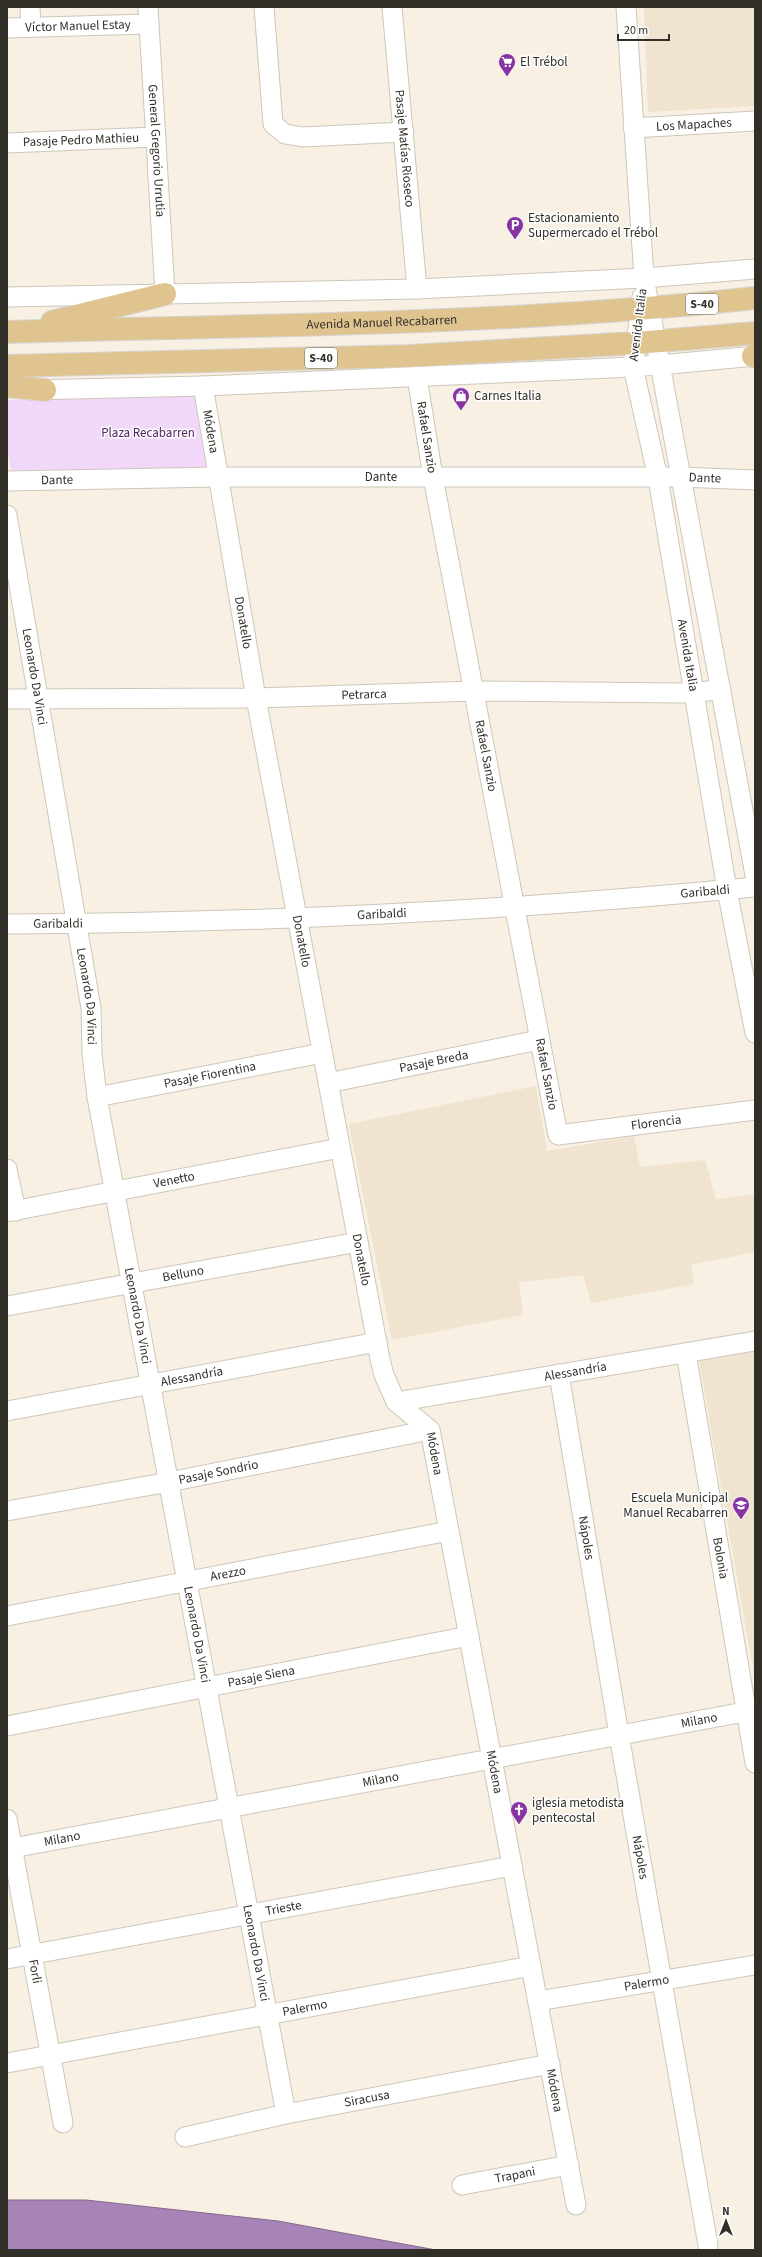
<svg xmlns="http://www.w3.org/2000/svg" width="762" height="2257" viewBox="0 0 762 2257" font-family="'Source Sans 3',sans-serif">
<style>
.built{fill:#f0e3d0}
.green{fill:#f1d8fb}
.water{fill:#a883b7;stroke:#856a8c}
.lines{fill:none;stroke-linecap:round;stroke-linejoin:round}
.minor-casing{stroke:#cec6b9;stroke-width:21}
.major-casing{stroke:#d6d5d4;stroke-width:24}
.minor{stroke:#fff;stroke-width:19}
.major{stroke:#dfc490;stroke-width:22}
.labels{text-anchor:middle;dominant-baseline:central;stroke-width:3;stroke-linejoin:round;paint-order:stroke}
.shield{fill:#fefefe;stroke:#6f6d69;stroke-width:1}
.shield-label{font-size:12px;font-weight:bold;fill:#322f29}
.street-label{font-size:13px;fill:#322f29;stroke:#fefefe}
.poi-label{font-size:13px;fill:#322f29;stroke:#fefefe;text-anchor:start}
.park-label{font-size:13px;fill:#522263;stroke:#fefefe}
</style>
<rect width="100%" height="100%" fill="#f8f0e2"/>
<path class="built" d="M644,7H755V106L648,112Z
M536,1086L547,1151L634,1136L640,1167L705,1160L716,1199L755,1194V1252L691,1265L694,1284L591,1303L583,1275L519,1282L523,1315L392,1340L349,1124Z
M755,1352V1680L699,1360Z"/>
<path class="green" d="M195,395L209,469L11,470L7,447V400Z"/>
<path class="water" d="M7,2200H86L278,2221L436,2250H7Z"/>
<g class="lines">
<defs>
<g id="minor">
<path d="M30,7L31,27"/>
<path id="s1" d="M148,7L165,294"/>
<path d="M264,7L273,124L285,134L303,137L404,132"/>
<path id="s2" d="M392,7L417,289"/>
<path d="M626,7L644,278L755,875"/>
<path id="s3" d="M7,28L149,24"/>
<path id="s4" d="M633,128L755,121"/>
<path id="s5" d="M7,143L156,137"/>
<path d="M7,297L417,289L644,278L755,269"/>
<path id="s6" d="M642,297L633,367L658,478L727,890L755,1033"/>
<path id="s7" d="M417,377L433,477L558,1135L755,1110"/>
<path id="s8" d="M203,386L256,698L380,1359L384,1375L396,1402L430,1430L576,2205"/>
<path d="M29,390L203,386L611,368L660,365L755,356"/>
<path id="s9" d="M7,481L217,477H681L755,480"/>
<path id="s10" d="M7,515L91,1008L92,1053L97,1097L286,2114"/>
<path id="s11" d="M7,699L256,698L474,691L682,693L721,690"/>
<path id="s12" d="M7,924C257,923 506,911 755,887"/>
<path id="s13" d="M328,1083L539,1040"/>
<path id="s14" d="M97,1097L322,1053"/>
<path d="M7,1169L16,1211"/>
<path id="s15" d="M7,1212L340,1148"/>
<path id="s16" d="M7,1306L358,1242"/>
<path id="s17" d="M686,1353L755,1763"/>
<path id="s18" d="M559,1374L619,1735L708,2245"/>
<path id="s19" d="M396,1402L755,1341"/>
<path id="s20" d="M7,1411L377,1342"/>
<path id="s21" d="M7,1511L169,1482L430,1430"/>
<path id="s22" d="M7,1616L449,1531"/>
<path id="s23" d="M7,1726L469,1636"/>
<path id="s24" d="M7,1819L63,2123"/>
<path id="s25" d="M7,1849L755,1710"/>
<path id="s26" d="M7,1959L512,1866"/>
<path id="s27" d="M538,2001L755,1965"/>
<path id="s28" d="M7,2063L531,1966"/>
<path id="s29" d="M185,2137L286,2114L550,2064"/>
<path id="s30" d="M462,2185L569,2165"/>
</g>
<g id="major">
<path d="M52,322L165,294"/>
<path id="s31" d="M7,332C257,325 506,325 755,298"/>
<path d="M753,356L755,355"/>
<path d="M7,366L409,356L636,343L755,333"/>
<path d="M7,386L45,390"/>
</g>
</defs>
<use href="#minor" class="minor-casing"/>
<use href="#major" class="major-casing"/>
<use href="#minor" class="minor"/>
<use href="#major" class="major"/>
</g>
<defs>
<symbol id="supermarket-pin" viewBox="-11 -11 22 30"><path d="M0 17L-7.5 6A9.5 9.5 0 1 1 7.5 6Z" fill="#8734a3" stroke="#fefefe"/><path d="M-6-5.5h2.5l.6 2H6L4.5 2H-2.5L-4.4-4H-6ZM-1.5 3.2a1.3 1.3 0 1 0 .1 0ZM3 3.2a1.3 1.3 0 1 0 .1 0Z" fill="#fff"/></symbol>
<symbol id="parking-pin" viewBox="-11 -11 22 30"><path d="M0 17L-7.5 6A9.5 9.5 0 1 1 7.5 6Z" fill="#8734a3" stroke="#fefefe"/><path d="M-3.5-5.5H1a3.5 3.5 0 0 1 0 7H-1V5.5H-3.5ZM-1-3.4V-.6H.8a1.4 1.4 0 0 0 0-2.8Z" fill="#fff"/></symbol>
<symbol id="shop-pin" viewBox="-11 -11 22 30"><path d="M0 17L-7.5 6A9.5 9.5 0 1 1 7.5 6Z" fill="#8734a3" stroke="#fefefe"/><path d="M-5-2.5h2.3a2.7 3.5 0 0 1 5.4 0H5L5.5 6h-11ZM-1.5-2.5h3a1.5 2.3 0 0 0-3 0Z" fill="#fff"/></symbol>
<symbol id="school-pin" viewBox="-11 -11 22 30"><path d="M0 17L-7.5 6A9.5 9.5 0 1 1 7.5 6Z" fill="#8734a3" stroke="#fefefe"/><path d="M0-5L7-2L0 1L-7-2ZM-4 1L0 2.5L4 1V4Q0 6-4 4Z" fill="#fff"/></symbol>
<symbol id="church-pin" viewBox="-11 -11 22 30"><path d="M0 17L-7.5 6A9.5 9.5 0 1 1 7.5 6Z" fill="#8734a3" stroke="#fefefe"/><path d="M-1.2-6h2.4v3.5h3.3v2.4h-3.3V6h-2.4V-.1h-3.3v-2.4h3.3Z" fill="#fff"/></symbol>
</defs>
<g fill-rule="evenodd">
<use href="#supermarket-pin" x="497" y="52" width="20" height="27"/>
<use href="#parking-pin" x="505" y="215" width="20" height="27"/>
<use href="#shop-pin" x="451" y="386" width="20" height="27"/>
<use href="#school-pin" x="731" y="1495" width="20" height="27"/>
<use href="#church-pin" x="509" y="1800" width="20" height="27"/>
</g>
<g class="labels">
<g class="shield">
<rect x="686" y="294" width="32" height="20" rx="3"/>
<rect x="305" y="348" width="32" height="20" rx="3"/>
</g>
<g class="shield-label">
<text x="702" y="304">S-40</text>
<text x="321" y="358">S-40</text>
</g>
<g class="street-label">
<text stroke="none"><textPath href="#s3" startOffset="71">Víctor Manuel Estay</textPath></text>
<text stroke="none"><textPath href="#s4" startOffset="61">Los Mapaches</textPath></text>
<text stroke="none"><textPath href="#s5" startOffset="74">Pasaje Pedro Mathieu</textPath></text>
<text stroke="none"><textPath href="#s2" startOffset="142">Pasaje Matías Rioseco</textPath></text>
<text stroke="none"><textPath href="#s1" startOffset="144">General Gregorio Urrutia</textPath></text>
<text stroke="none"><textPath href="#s31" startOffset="375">Avenida Manuel Recabarren</textPath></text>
<text transform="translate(638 325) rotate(-83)">Avenida Italia</text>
<text stroke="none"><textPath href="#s8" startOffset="46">Módena</textPath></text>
<text stroke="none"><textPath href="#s7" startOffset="61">Rafael Sanzio</textPath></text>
<text stroke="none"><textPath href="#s9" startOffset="374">Dante</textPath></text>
<text stroke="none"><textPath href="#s9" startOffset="698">Dante</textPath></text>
<text stroke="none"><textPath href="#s9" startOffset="50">Dante</textPath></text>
<text stroke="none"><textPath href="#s8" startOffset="240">Donatello</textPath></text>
<text stroke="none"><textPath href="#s6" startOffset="364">Avenida Italia</textPath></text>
<text stroke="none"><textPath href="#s10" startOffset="164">Leonardo Da Vinci</textPath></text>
<text stroke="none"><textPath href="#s11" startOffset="357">Petrarca</textPath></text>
<text stroke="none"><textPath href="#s7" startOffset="385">Rafael Sanzio</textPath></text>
<text stroke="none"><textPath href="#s12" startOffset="699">Garibaldi</textPath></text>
<text stroke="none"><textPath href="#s12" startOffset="375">Garibaldi</textPath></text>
<text stroke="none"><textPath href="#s12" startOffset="51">Garibaldi</textPath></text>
<text stroke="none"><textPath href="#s8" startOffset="564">Donatello</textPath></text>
<text stroke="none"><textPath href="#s10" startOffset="488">Leonardo Da Vinci</textPath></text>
<text stroke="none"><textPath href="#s13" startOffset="108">Pasaje Breda</textPath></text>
<text stroke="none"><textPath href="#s7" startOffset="709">Rafael Sanzio</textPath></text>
<text stroke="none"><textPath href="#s14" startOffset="115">Pasaje Fiorentina</textPath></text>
<text stroke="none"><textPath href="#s7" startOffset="870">Florencia</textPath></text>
<text stroke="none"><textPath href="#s15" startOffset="170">Venetto</textPath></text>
<text stroke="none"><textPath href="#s8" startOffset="888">Donatello</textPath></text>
<text stroke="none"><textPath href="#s16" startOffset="179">Belluno</textPath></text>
<text stroke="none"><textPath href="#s10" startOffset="812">Leonardo Da Vinci</textPath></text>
<text stroke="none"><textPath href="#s19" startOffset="182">Alessandría</textPath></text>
<text stroke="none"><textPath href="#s20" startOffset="188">Alessandría</textPath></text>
<text stroke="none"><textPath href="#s8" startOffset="1103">Módena</textPath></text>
<text stroke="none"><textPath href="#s21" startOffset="215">Pasaje Sondrio</textPath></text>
<text stroke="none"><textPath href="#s18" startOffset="166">Nápoles</textPath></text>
<text stroke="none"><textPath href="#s17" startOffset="208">Bolonia</textPath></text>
<text stroke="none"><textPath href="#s22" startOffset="225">Arezzo</textPath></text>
<text stroke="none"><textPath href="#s10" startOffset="1136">Leonardo Da Vinci</textPath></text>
<text stroke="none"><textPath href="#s23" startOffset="259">Pasaje Siena</textPath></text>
<text stroke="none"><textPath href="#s25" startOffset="704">Milano</textPath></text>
<text stroke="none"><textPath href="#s8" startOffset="1427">Módena</textPath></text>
<text stroke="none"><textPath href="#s25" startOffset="380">Milano</textPath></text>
<text stroke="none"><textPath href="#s25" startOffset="56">Milano</textPath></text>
<text stroke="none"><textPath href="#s18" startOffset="490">Nápoles</textPath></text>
<text stroke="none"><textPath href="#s26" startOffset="281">Trieste</textPath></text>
<text stroke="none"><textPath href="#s10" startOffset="1460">Leonardo Da Vinci</textPath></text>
<text stroke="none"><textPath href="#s24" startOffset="155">Forli</textPath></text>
<text stroke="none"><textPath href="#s27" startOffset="110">Palermo</textPath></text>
<text stroke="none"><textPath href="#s28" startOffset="303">Palermo</textPath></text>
<text stroke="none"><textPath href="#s8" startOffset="1751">Módena</textPath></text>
<text stroke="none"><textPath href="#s29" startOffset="186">Siracusa</textPath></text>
<text stroke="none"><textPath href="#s30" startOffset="54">Trapani</textPath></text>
</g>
<g class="poi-label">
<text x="520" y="62">El Trébol</text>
<text x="528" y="218">Estacionamiento<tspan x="528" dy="15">Supermercado el Trébol</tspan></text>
<text x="474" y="396">Carnes Italia</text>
<text x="728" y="1498" text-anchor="end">Escuela Municipal<tspan x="728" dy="15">Manuel Recabarren</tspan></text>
<text x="532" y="1803">iglesia metodista<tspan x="532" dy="15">pentecostal</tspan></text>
</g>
<g class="park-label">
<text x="148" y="433">Plaza Recabarren</text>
</g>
</g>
<rect width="762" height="2257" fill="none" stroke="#322f29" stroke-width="16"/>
<g transform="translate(726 2221)" stroke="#fefefe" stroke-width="3" paint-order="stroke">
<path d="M0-3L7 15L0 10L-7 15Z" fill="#322f29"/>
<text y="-6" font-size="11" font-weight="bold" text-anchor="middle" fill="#322f29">N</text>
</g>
<path d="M618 34v6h51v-6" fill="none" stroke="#322f29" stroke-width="2"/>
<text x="624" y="34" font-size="12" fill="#322f29" stroke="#fefefe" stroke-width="3" paint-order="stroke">20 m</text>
</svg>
